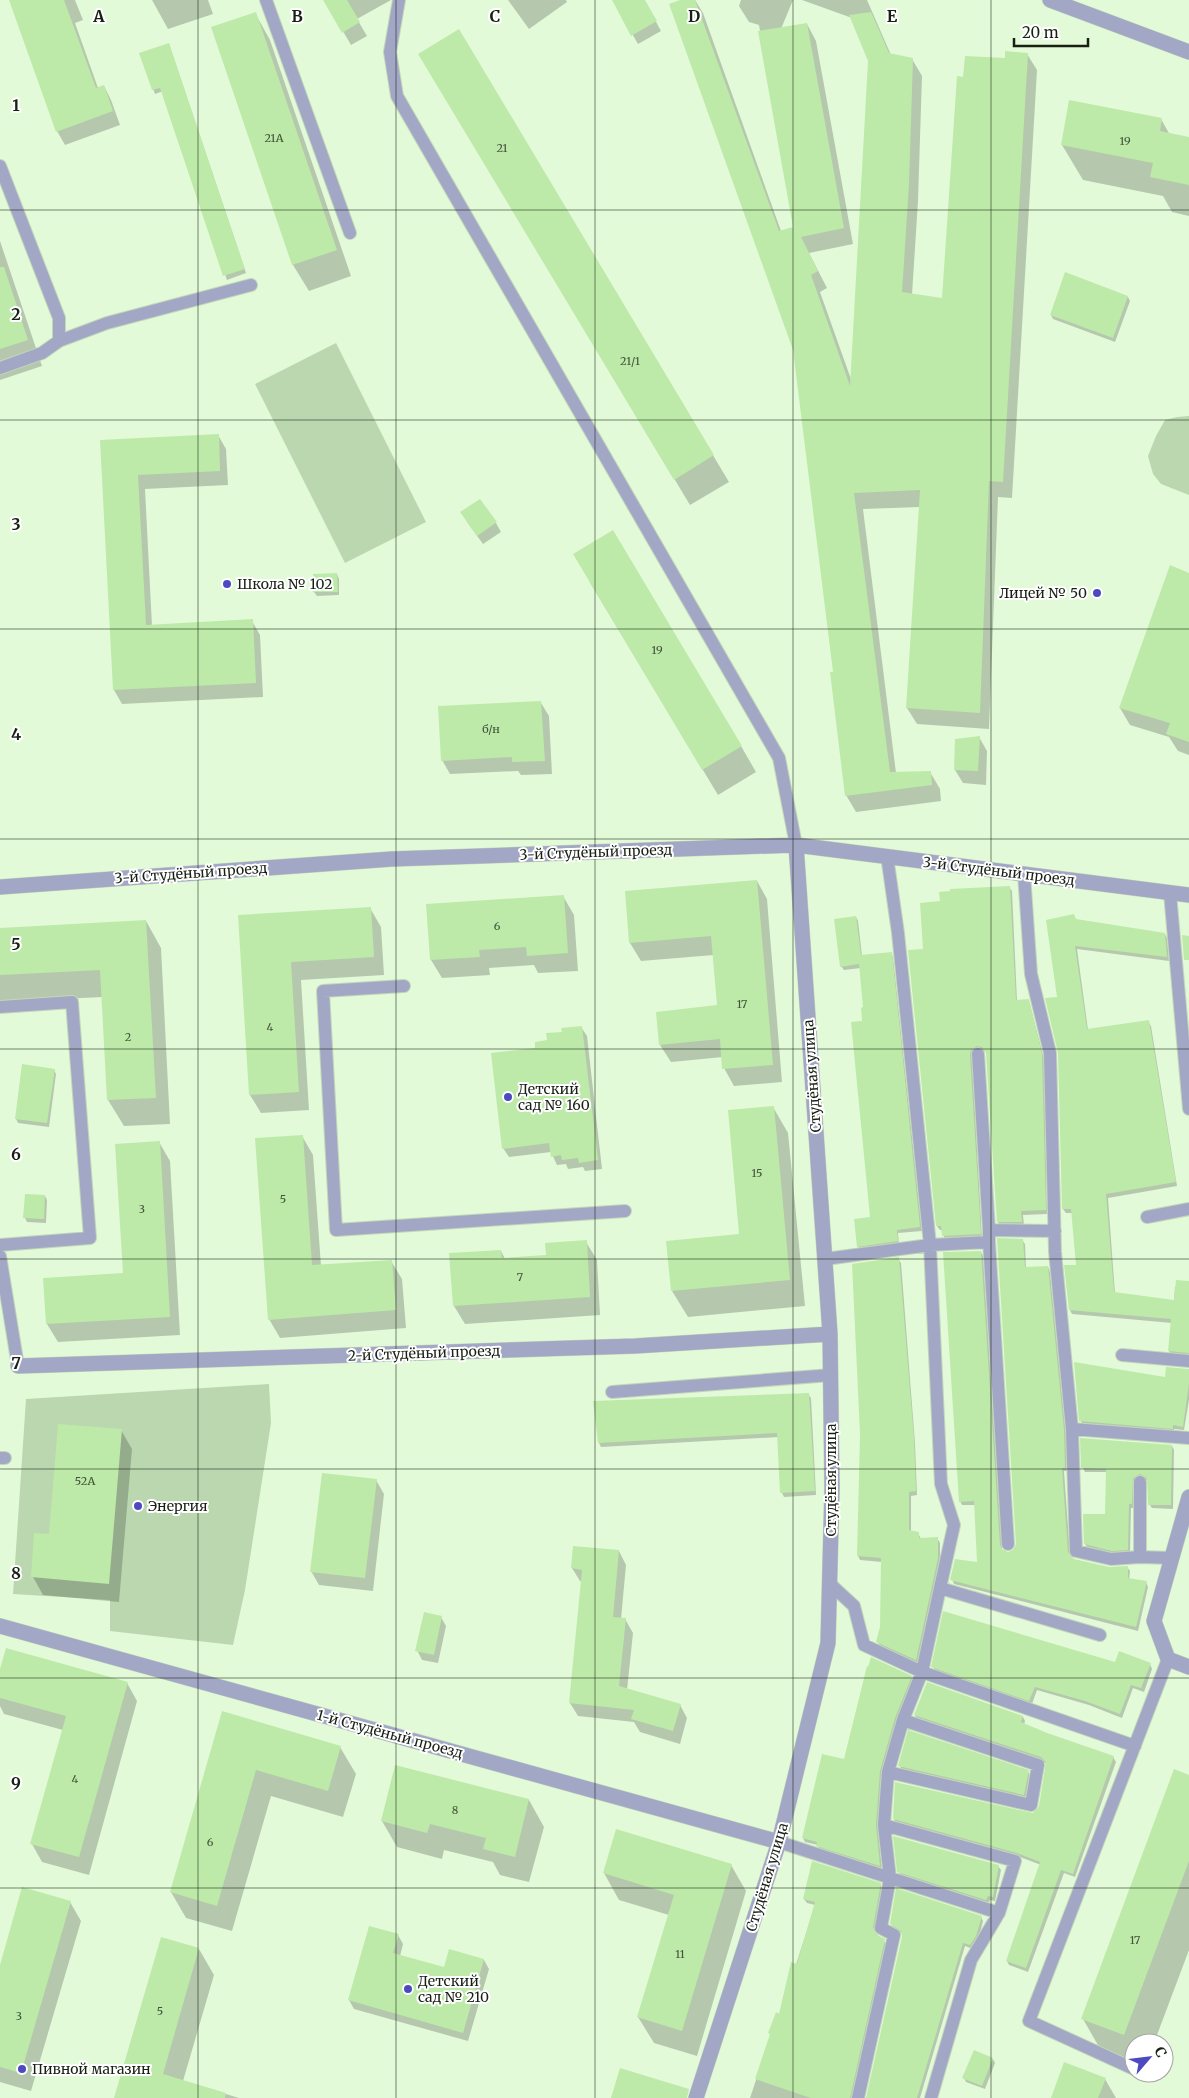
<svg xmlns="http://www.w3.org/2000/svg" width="1189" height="2098" viewBox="0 0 1189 2098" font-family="Merriweather,serif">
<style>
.green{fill:#bbd7af}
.shadow{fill:#0003}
.building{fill:#bdeaa9}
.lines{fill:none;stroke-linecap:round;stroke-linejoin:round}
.service-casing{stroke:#c3d7b9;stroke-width:14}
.minor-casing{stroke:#c3d7b9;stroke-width:16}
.tertiary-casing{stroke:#c3d7b9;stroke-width:16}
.service{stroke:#a3a7c6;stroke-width:12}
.minor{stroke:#a3a7c6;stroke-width:15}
.tertiary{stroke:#a3a7c6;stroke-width:15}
.grid{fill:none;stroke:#182014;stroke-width:1;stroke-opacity:0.55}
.poi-dot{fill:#4d49c0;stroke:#fff;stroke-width:2}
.labels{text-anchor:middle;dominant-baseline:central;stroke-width:4;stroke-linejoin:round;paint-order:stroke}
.number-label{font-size:11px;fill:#415239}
.poi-label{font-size:14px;fill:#182014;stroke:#fff;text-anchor:start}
.street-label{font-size:14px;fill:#182014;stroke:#fff}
.grid-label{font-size:16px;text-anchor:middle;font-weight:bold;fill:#182014;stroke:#fff;stroke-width:4;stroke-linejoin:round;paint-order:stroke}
</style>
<rect width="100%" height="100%" fill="#e3fad9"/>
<path class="green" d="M336,343L426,522L345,563L255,384Z
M1189,416V495L1161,484L1153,474L1148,456L1156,436L1165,420L1177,417Z
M269,1384L271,1423L245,1590L233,1645L110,1631V1600L13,1594L26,1399Z"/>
<path class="shadow" d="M17,0H75L83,20L75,23L98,88L104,86L111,100L120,125L65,145L57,131Z
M152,0H208L213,14L168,29Z
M325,0H391L357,19L367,36L351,45Z
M508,0H566L567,2L529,29Z
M613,0H644L661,31L638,44Z
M683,0H695L703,13L781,231L794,228L759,25L749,22L739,6L741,0H793L781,29L807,24L816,41L853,244L809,253L827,288L820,292L852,382L869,61L852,18L802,0H867L891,55L912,59L922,76L918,201L912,295L944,300L965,78L1006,60L1027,54L1037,70L1012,498L998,497L989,729L917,724L907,708L920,507L863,509L896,773L930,772L940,789L941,801L856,812L846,795L834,673L794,349Z
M255,13L270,40L351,276L309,291L293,265L213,28Z
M459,31L729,482L690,505L435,80Z
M169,44L246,273L227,280L163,91L155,94L141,54Z
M1161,119L1170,135L1189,138V216L1172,212L1163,196L1083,180L1062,145Z
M0,241L42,366L0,380Z
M1128,297L1130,301L1115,342L1053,319L1051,315Z
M218,435L226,449L228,485L145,489L152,626L252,621L260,635L263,697L122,704L114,690L101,441Z
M467,522L496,523L501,532L483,544Z
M337,574L339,579V595L317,596L314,592Z
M1189,574V755L1178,751L1169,737L1130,725L1120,708Z
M589,581L741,746L756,772L718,795Z
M541,703L549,716L552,774L521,775L518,771L450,774L442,760Z
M979,737L987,751L986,785L963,783L955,770Z
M757,881L767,899L782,1082L734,1086L724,1068L723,1057L671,1062L660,1045L718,1007L714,955L641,961L630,943Z
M1009,887L1012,891L1017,1001L1028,1000L1030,1005L1044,1059L1047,1214L1023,1215L1024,1226H1000L998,1222L987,1054L986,1051L980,1050L973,1054L972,1059L982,1238L945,1240L942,1230H940L937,1226L924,950L941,902Z
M563,896L574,915L578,971L538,973L534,965L489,968L490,975L442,978L431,960Z
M370,908L381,927L384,975L301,980L309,1110L261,1113L250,1095L239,916Z
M856,917L858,921L862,956L891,953L893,957L922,1231L898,1233L899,1245L860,1250L858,1246L871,1218L863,1022L865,1009L861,968L844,970L841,966Z
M1076,920L1165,934L1167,938L1169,961L1077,949L1088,1030L1148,1022L1151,1026L1177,1186L1108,1198L1115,1294L1174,1301L1175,1287L1189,1289V1356L1171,1355L1169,1351L1172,1323L1072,1314L1070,1310L1077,1266L1073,1213H1066L1063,1209L1058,998Z
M146,921L161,948L170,1124L124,1126L108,1100L103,997L0,1002V929Z
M581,1027L587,1036L602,1169L585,1171L583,1167L568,1169L566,1164L557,1165L551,1152L509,1157L503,1148L537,1049L563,1033Z
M54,1070L56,1074L49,1127L18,1123L16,1119Z
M773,1107L788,1133L805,1306L688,1317L672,1291L741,1235Z
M302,1136L313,1155L321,1266L391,1261L402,1279L406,1328L280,1338L269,1319Z
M159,1142L170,1161L180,1335L58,1342L47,1324L124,1274Z
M45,1196L47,1200L46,1223L27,1222L25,1218Z
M1022,1240L1025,1244L1026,1269L1048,1267L1050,1272L1066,1435L1067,1471H1064L1070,1555L1074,1560L1109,1568L1127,1567L1130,1571L1129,1580L1146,1582L1148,1587L1138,1631L954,1584L952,1579L978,1563L975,1505H962L960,1501L981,1252L983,1256L1002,1550L1008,1553L1014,1551L1017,1544Z
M586,1242L597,1260L600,1315L465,1324L454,1306L501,1251L505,1259L547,1256Z
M898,1259L901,1263L915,1443L917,1495L911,1496V1532L918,1533L921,1539L937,1538L940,1543V1563L918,1664L880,1646L877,1641L882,1627V1562L860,1560L858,1556Z
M1189,1373V1400L1184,1430L1174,1429V1432L1083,1425L1081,1421L1166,1379Z
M808,1394L811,1398L816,1495L784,1497L782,1493L779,1437L601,1447L599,1443Z
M121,1430L132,1449L119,1602L43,1595L33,1577L50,1535Z
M1172,1446L1174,1450L1173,1509L1152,1508L1149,1504V1481L1143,1478L1134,1483V1508H1131L1130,1554L1115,1555L1088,1548L1085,1544L1106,1515L1107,1472H1085L1083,1468Z
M376,1480L384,1494L373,1591L319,1585L311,1571Z
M619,1551L626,1565L621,1619H625L633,1633L627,1690L680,1705L687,1718L680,1744L640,1732L634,1722L578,1716L570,1703L582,1582L580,1581L572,1568Z
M441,1617L446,1626L438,1663L422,1660L417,1650Z
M1116,1664H1150L1152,1669L1144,1692L1133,1688L1122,1718L1089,1705L1037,1690L1032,1704L935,1671L933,1666Z
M0,1673L127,1683L137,1701L89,1875L42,1862L32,1844L63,1730L4,1714L0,1706Z
M911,1677L913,1681L882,1776L878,1830L882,1869L820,1850L818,1845L805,1842L803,1838Z
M223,1713L340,1747L356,1774L343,1817L271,1796L232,1931L186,1918L171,1892Z
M915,1715L1023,1717L1025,1721L1024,1725L1113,1757L1116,1762L1075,1877L1064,1873L1028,1972L1009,1965L1007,1961L1041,1865L1020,1857L896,1823L894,1819L1029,1814L1038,1812L1040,1807L1046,1763L917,1719Z
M900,1766L1028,1772L1030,1776L1026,1799L902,1770Z
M1189,1776V1950L1154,2043H1134V2066L1103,2054L1083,2019Z
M529,1800L544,1827L529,1882L500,1875L493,1862L444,1850L442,1859L397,1847L382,1821Z
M731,1865L746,1891L697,2056L654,2043L638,2017L669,1915L619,1900L604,1873Z
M998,1866L1001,1870L995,1901L990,1900L988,1904L901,1876L899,1871Z
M880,1884L882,1889L875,1932L886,1944L853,2098H750L771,2035L769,2033L780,2015L815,1905L807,1903L804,1899Z
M70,1902L81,1921L31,2091L0,2082V1970Z
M981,1917L983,1921L978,1941L973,1949L965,1946L920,2098H867L903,1934L894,1928L891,1923Z
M398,1935L403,1944L400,1956L445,1969L484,1960L489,1969L468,2041L354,2009L349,2000Z
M199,1949L214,1975L183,2081L239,2098H115Z
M993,2059L995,2063L985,2089L966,2082L964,2078Z
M1105,2079L1116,2098H1052Z"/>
<path class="building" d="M9,0H64L96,88L104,85L113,111L56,132Z
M323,0H347L360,22L342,33Z
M612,0H645L657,21L631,36Z
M680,0H695L779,231L793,227L758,31L807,23L844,228L801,237L818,271L811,275L850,386L868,61L849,15L871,12L889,53L913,58L909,184L902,292L942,298L957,76L963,77L965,56L1005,58V51L1028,53L1003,482L989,481L980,713L906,708L920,490L854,493L890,772L931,771L932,785L845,796L830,672H833L793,350L669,4Z
M256,12L337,250L292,265L211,27Z
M459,29L714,455L674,480L418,54Z
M169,43L245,269L223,276L160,88L152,90L139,53Z
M1069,100L1162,118L1160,131L1189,137V185L1150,177L1153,163L1061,145Z
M0,267H4L28,340L0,349Z
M1065,272L1128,296L1113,338L1050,315Z
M219,434L220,471L138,475L146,625L253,619L256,683L113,690L100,440Z
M480,499L497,522L477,536L460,512Z
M613,530L742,746L702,770L573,554Z
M1170,565L1189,573V742L1166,734L1170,723L1119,708Z
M337,573L338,592H313V574Z
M541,701L545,761L512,762V757L441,761L438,706Z
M980,736L978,771L954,770L955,739Z
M757,880L773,1065L722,1069L720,1039L659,1045L656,1012L717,1005L711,936L629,943L625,891Z
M1010,886L1016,1000L1029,999L1042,1054L1046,1210L1021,1211L1022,1222H997L986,1053L982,1047L977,1046L971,1050L970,1055L981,1234L942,1236L941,1226H936L908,950L923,949L920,903L940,901L939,892L950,891V889Z
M564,895L568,953L527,956L526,947L479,950L480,957L430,960L426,904Z
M371,907L374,957L291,962L299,1092L249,1095L238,915Z
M1074,914L1076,919L1165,933L1167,957L1075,946L1087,1029L1149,1020L1176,1182L1106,1194L1114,1292L1174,1300L1176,1280L1189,1281V1353L1168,1351L1171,1319L1069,1310L1064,1265H1076L1071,1209H1062L1058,1053L1045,998L1057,997L1046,920Z
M856,916L861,955L892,952L920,1227L897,1230L898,1241L857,1247L854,1219L870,1217L851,1022L862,1021L861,1008L863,1007L859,964L840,967L834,919Z
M146,920L156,1098L107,1100L100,970L0,975V928Z
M1182,935L1189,936V960H1184Z
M582,1026L598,1160L579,1163L578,1158L562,1160L561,1155L551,1157L549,1143L502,1149L491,1053L535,1048V1042L547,1040L546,1033L562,1032L561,1028Z
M22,1064L55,1069L47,1123L15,1119Z
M774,1106L790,1280L671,1291L666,1241L739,1234L728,1110Z
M303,1135L312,1265L392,1260L396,1310L268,1320L255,1138Z
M160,1141L170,1317L46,1324L43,1278L123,1273L115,1144Z
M25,1194L45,1195L44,1219L23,1218Z
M997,1238L1023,1239L1025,1267L1048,1266L1064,1430L1065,1468H1062L1068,1552L1074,1559L1109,1567L1128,1566V1578L1147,1581L1136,1627L950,1580L955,1559L977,1562L974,1501L959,1502L943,1252L981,1251L1000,1545L1002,1549L1008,1552L1013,1550L1016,1544Z
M587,1240L590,1297L453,1306L449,1253L501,1250L502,1258L546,1255L545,1243Z
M899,1257L914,1438L916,1491L909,1492V1530L919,1532V1538L938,1537V1558L916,1660L876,1642L880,1627L881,1558L857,1556L860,1434L852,1264Z
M1074,1362L1165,1377L1166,1367L1189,1369V1383L1183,1427L1173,1425V1429L1079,1421Z
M809,1393L815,1491L780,1493L777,1433L598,1443L593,1401Z
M58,1424L122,1429L109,1584L31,1577L34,1533L49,1534Z
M1080,1438L1172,1445L1171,1505H1148L1147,1478L1140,1474L1133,1478L1132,1504H1129L1128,1550L1112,1551L1084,1544L1083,1514H1105L1106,1469L1081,1468Z
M322,1473L377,1479L365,1578L310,1572Z
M573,1546L619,1550L613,1617L626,1618L619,1686L681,1704L673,1731L631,1719L634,1710L569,1703L582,1570L571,1568Z
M943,1611L1115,1662L1119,1651L1151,1663L1141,1688L1131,1685L1120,1714L1085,1701L1035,1687L1029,1701L931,1667Z
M424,1612L442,1616L434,1655L415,1651Z
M6,1648L128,1682L79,1857L30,1844L66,1716L0,1698V1669Z
M871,1657L912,1676L895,1718L880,1771L876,1825L880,1866L816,1846L817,1842L802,1838L822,1754L844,1759L867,1666L868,1667Z
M927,1682L1023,1716L1021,1722L1047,1733L1114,1756L1073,1874L1061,1870L1026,1968L1006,1961L1040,1862L1017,1853L893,1819L895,1782L1033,1813L1039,1806L1046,1762L1041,1757L914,1715Z
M222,1711L341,1746L328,1791L256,1770L217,1906L170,1892Z
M908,1730L1029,1770L1024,1795L898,1766Z
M395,1765L529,1799L515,1857L483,1849L486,1838L430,1824L427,1833L381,1821Z
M1174,1769L1189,1775V1861L1124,2035L1081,2019Z
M616,1829L732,1864L682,2031L637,2017L674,1895L603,1873Z
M893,1836L999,1865L993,1897L988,1896L986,1900L897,1872Z
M812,1861L881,1883L873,1927L877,1935L885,1939L850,2098H811L755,2079L770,2034L768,2033L776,2012L779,2014L791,1962L797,1964L815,1902L803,1899Z
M22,1887L71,1901L21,2073L0,2067V1965Z
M896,1888L982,1916L976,1936L970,1945L963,1943L917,2098H866L902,1937L901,1931L890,1924Z
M369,1926L399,1934L393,1953L444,1967L449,1949L484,1959L463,2033L348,2000Z
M161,1937L199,1948L163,2074L226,2093L225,2098H114Z
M974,2050L993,2058L982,2086L962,2078Z
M1064,2062L1106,2078L1098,2098H1051Z
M620,2068L689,2089L687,2098H611Z"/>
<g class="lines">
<defs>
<path id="service" d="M266,0L350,233
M399,0L390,52L397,96L779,758L796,845
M0,166L59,318V341L42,353L0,368
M59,341L107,323L251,285
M1024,874L1031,974L1050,1053L1055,1252L1072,1429
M1170,893L1189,1109
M404,986L323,991L336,1230L625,1211
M0,1007L72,1002L90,1238L0,1245
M978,1054L989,1230
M1147,1217L1189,1209
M1055,1231L989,1230V1242L930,1245L941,1484L954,1525L940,1588L1100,1635
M989,1242L1008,1544
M0,1256L18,1366
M825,1259L930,1245L898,933L887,856
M1122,1355L1189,1361
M612,1392L831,1375
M0,1458H5
M1140,1482V1557L1172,1558
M1140,1557L1111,1559L1076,1551L1072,1429L1189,1438
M829,1583L854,1606L864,1645L922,1672L903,1720L888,1772L884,1825L890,1878L881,1928L894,1935L858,2098
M940,1588L922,1672L1135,1746
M888,1772L1031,1805L1038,1765L903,1720
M779,1842L999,1913L1015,1861L884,1825
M1134,2069L1029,2021L1168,1659
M931,2098L971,1960L999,1913"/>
<path id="minor" d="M0,887L392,859L796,845L1189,895
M18,1366L635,1346L830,1334
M1189,1497L1154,1621L1168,1659L1189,1667
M0,1626L779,1842
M696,2098L779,1842L828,1643L832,1488L830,1334L796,845"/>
<path id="tertiary" d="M1050,0L1189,52"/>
</defs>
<use href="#service" class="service-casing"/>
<use href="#minor" class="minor-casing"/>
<use href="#tertiary" class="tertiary-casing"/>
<use href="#service" class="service"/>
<use href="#minor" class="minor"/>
<use href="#tertiary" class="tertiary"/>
</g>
<path class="grid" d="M198,0V2098M396,0V2098M595,0V2098M793,0V2098M991,0V2098M0,210H1189M0,420H1189M0,629H1189M0,839H1189M0,1049H1189M0,1259H1189M0,1469H1189M0,1678H1189M0,1888H1189"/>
<g class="poi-dot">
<circle cx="227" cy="584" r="5"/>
<circle cx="1097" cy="593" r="5"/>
<circle cx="508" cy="1097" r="5"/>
<circle cx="138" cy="1506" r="5"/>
<circle cx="408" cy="1989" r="5"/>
<circle cx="22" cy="2069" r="5"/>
</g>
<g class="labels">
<g class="number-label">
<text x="274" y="138">21А</text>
<text x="1125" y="141">19</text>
<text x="502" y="148">21</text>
<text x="630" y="361">21/1</text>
<text x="657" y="650">19</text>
<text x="491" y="729">б/н</text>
<text x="497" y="926">6</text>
<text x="742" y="1004">17</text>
<text x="270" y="1027">4</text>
<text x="128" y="1037">2</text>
<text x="757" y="1173">15</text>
<text x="283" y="1199">5</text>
<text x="142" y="1209">3</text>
<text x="520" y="1277">7</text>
<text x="85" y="1481">52А</text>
<text x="75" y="1779">4</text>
<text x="455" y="1810">8</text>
<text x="210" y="1842">6</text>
<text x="1135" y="1940">17</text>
<text x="680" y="1954">11</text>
<text x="160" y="2011">5</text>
<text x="19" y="2016">3</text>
</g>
<g class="poi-label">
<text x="237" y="584">Школа № 102</text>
<text x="1087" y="593" text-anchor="end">Лицей № 50</text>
<text x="518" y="1089">Детский<tspan x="518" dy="16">сад № 160</tspan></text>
<text x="148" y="1506">Энергия</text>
<text x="418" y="1981">Детский<tspan x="418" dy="16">сад № 210</tspan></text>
<text x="32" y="2069">Пивной магазин</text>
</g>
<g class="street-label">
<text transform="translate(596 852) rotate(-2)">3-й Студёный проезд</text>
<text transform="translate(999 871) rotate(7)">3-й Студёный проезд</text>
<text transform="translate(191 873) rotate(-4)">3-й Студёный проезд</text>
<text transform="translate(812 1076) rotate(-94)">Студёная улица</text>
<text transform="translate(424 1353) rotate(-2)">2-й Студёный проезд</text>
<text transform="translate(831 1480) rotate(-90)">Студёная улица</text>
<text transform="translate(390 1734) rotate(15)">1-й Студёный проезд</text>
<text transform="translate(767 1877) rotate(-73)">Студёная улица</text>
</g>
</g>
<g class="grid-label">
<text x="99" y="22">A</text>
<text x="297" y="22">B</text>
<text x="495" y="22">C</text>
<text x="694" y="22">D</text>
<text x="892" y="22">E</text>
<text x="16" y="111">1</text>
<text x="16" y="320">2</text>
<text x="16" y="530">3</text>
<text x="16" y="740">4</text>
<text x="16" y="950">5</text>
<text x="16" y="1160">6</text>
<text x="16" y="1369">7</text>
<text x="16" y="1579">8</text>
<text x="16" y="1789">9</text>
</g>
<g transform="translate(1149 2058) rotate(62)"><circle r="24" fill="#ffffff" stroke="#a3a6a1"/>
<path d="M0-4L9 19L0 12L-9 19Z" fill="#4d49c0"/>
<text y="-8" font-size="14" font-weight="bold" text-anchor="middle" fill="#182014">С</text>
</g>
<path d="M1014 38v8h74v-8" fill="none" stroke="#182014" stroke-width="2.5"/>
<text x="1022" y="38" font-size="15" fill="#182014" stroke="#ffffff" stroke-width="4" paint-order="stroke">20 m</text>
</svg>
